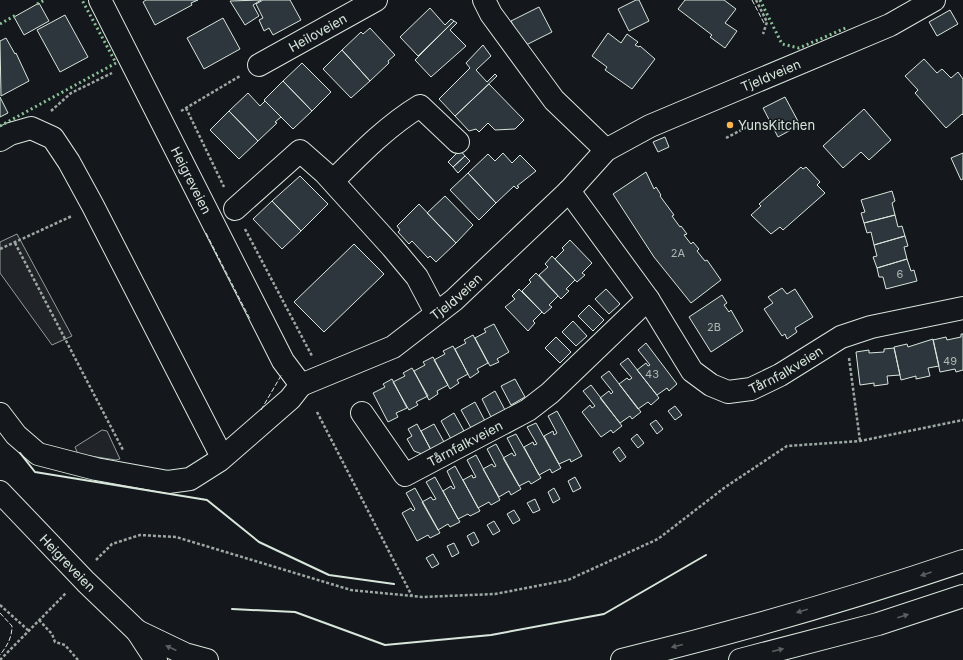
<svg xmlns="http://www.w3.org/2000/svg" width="963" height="660" viewBox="0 0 963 660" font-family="Inter,sans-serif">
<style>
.park{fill:#202428;stroke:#939e99}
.building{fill:#2c363c;stroke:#d8e6dc}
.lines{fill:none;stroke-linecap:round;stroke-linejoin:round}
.minor-casing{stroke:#d8e6dc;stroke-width:24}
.major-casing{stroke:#d8e6dc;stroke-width:24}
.highway-casing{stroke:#d8e6dc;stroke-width:24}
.path{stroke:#9da8a2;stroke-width:2.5;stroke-dasharray:3 2;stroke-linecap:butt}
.minor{stroke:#14181c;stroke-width:22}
.major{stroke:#14181c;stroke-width:22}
.highway{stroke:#14181c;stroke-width:22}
.hedge{stroke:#8ac095;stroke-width:3;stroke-dasharray:2 3;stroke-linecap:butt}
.fence{stroke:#d8e6dc;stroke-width:1;stroke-dasharray:5 2;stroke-linecap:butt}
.wall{stroke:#d8e6dc;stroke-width:2}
.oneway{fill:#59605f}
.poi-dot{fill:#ffb74d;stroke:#14181c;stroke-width:1.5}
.labels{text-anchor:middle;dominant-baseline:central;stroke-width:3;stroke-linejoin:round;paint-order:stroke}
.number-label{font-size:11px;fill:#adbab4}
.street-label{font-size:13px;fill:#d8e6dc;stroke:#14181c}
.poi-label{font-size:13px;fill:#d8e6dc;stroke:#14181c;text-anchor:start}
</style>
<rect width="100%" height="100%" fill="#14181c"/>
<path class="park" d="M17,234L72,336L52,345L0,273V242Z
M102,430L107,431L120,459L116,460L78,454L75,447Z"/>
<path class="building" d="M146,0H198L191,3L192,5L155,25L143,2Z
M261,0L253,5L259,16L245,25L230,1Z
M263,0H290L301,20L273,35L269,28L264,31L259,20L263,18L256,4Z
M636,0H639L649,21L629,31L618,9Z
M685,0H724L736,9L725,23L737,31L725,48L710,37L712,35L678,9Z
M39,3L49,21L24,35L14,17Z
M539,7L552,32L524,46L511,21Z
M430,8L445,25L451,19L454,21L418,56L400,37Z
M950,10L958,24L937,36L929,22Z
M65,15L88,57L60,72L37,30Z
M223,18L240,49L204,69L187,38Z
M454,21L457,23L450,30L466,46L431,77L415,60Z
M370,28L395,55L388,61L389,63L370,81L342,50L361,32L363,34Z
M608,33L621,43L627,34L638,42L635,45L639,47L640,46L655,59L632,89L605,70L607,67L592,56Z
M6,38L15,54L16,53L29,81L1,96L0,41Z
M483,45L491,56L476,70L487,82L495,74L497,76L455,116L439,99L470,68L466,63Z
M342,50L370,81L351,98L323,69Z
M924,59L937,73L942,69L951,78L958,72L963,79V115L962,114L946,128L915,93L918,90L905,76Z
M302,63L331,92L312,111L283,81Z
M283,81L312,111L293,129L264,100Z
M489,84L524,120L515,129L495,130L488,123L479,132L476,129L469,131L455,116Z
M248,93L260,106L265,101L281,117L275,122L277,123L258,141L229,111Z
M0,97L8,113L0,117Z
M785,97L799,123L798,126L778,137L763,108Z
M864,109L891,140L869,160L861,152L843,168L823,146Z
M229,111L258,141L239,159L210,130Z
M665,137L669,147L658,152L653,142Z
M460,150L465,156L453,167L448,162Z
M503,153L512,163L520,155L536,171L517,186L519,187L517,189L514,186L496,203L468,173L488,154L495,161Z
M963,153V179L961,180L951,158Z
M465,156L470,161L458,173L453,167Z
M801,167L803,169L806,167L820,182L817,185L825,193L783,230L780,227L771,234L751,215L761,206L759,204Z
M646,172L654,189L656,187L661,195L660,196L674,215L672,216L680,227L681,226L687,234L684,235L691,244L693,242L699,249L697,251L705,261L707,260L721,280L691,303L654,257L613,194Z
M468,173L496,203L479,220L450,190Z
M300,176L328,204L301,231L272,201Z
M892,191L895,201L892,203L895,215L864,223L861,213L865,212L861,200Z
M445,196L473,225L456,243L427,213Z
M272,201L301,231L282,249L253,219Z
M419,204L456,243L436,262L430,256L428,258L412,241L409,244L398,232L400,230L397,226Z
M895,215L898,227L902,226L905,236L874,245L871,232L867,233L864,223Z
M905,236L908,246L904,247L907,259L877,268L873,257L877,256L874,245Z
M570,240L592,263L582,273L585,275L577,282L555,259L564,250L562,248Z
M354,244L384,274L324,332L294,302Z
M552,256L575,280L566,289L569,291L561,299L539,275L548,267L545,264Z
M907,259L911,271L914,270L917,281L886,289L883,277H879L877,268Z
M536,273L558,296L549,305L552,307L544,314L522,291L531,282L529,280Z
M782,288L787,294L795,289L813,317L795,328L797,332L787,339L785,334L782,336L764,309L773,303L768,297Z
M519,289L542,312L533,321L535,323L528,331L505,307L515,299L512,296Z
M606,289L620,304L609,314L595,299Z
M722,295L727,303L724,305L729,312L731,310L743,331L711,352L689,317Z
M589,305L604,320L593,331L578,316Z
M573,321L587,336L576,346L562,332Z
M494,324L509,352L497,359L499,362L490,366L475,338L486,332L484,329Z
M961,334H963V370L956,372L955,369L940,372L933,340L946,337L947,340L961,337Z
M473,335L488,363L477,369L479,372L470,378L455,349L466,343L464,340Z
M556,337L571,352L560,363L545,348Z
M933,339L939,366L928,368L930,376L916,379V376L901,380L894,347L907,344L908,347Z
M646,343L677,384L669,391L667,388L657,395L637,370L646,363L648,366L650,365L638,350Z
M453,346L468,374L457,380L459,383L450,389L434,360L445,354L443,351Z
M894,348L900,375L887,376L888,384L874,386V383L860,385L856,352L869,350V353L884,352V349Z
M433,357L448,385L437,391L438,394L429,400L414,371L425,365L423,362Z
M628,358L659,398L651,405L648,402L638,409L619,384L627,378L629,380L632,378L620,364Z
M412,368L428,396L416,402L418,405L409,410L393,382L405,376L403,373Z
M609,371L641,412L632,419L630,416L620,423L600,398L609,391L611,394L613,392L601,377Z
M392,379L407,408L396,413L398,417L388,422L373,393L385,387L383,384Z
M515,379L525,397L511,405L501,386Z
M591,385L622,426L613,433L611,430L601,437L582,412L590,405L592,408L595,406L583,391Z
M495,391L505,410L491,417L482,399Z
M475,402L485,421L471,428L461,410Z
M675,406L682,415L675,420L668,411Z
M557,411L582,456L571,462L570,459L559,464L544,436L553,431L554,435L557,433L548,416Z
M454,413L464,431L451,439L441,421Z
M656,420L663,429L657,434L650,424Z
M536,423L561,468L552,473L550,469L539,475L524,447L533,442L534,445L537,444L527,427Z
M417,424L431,450L422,454L414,451L407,439L412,436L408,429Z
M434,424L444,442L431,450L421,431Z
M516,434L541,478L531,484L529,481L519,486L503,458L512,453L514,456L516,455L507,438Z
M637,434L644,443L638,448L631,439Z
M496,444L521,489L511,495L509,491L499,497L483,469L492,464L494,467L496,466L487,449Z
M619,447L626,457L620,462L613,452Z
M476,455L500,500L491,505L489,502L478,508L463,480L472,475L473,478L476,477L467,460Z
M455,466L480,511L470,516L468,514L458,519L443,491L451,486L453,489L455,488L447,471Z
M435,477L460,522L450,527L448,524L438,530L422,502L431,497L433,500L436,499L426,482Z
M575,477L581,488L573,492L568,481Z
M415,488L440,533L430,538L428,535L417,541L402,513L411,508L413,511L415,509L406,493Z
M554,488L560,499L553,503L548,492Z
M535,499L540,510L533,513L527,503Z
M514,510L520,520L513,524L507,514Z
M494,521L500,531L493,535L487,525Z
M474,532L479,542L472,546L467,536Z
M454,543L459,553L452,557L447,546Z
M433,554L439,564L432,568L426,558Z"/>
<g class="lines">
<defs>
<g id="minor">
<path id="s1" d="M100,0L283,361L301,385L393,347L454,300L569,191L606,150L650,126L890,25L934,0"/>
<path d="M484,0L491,14L554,100L606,150"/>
<path id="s2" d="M259,65L376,0"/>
<path d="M0,140L10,134L31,128L53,138L69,162L93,206L222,457"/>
<path d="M333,181C360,154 387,126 420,106L458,142"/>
<path id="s3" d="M569,191L648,299L692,371L711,385L728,392L751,389L780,375L841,337L871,327L963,308"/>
<path d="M235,209L300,151L325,173L392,247L417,277L436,313"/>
<path id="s4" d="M362,413L405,475L528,410L550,393L648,299"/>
<path d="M0,414L16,435L38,454L96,469L168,482L190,479L220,460L290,399L301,385"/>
</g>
<g id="major">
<path id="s5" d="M0,492L86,582L137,631L156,660"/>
<path d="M137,631L185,654L207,660"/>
</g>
<path id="highway" d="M622,660C737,632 851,599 963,561
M740,660L878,624L963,596"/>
</defs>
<use href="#minor" class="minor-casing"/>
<use href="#major" class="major-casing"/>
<use href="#highway" class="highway-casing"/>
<path class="path" d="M756,0L767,22L763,34
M186,108L224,187
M51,111L71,93L112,73
M181,111L240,76
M726,138L747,127
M245,229L312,356
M15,243L123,450
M0,249L72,216
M849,358L860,441
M317,412L412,596
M96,560L112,544L140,535L176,537L351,590L422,597L495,594L568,580L658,539L724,488L787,446L860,441L963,420
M0,605L29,631
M39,620L52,634L55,642L65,645L78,660
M0,660L66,593"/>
<use href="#minor" class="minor"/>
<use href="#major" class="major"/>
<use href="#highway" class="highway"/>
<path class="hedge" d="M760,0L782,44L799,48L848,27
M37,4L45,0
M0,24L16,15
M0,126L116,63L82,0"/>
<path class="fence" d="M752,0L764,23
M206,233L250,319
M261,410L282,374
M0,613L12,626C12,638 7,646 0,655"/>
<path class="wall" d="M20,453L35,472L207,500L259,542L329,575L394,584
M232,609L295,612L385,645L491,635L604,614L706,555"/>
</g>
<defs><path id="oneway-solid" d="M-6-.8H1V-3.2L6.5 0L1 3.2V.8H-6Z"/></defs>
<g class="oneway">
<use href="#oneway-solid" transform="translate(926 574) rotate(161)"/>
<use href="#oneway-solid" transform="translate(802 611) rotate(164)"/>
<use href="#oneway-solid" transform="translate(903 616) rotate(-18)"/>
<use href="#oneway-solid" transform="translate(677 646) rotate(166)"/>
<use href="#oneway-solid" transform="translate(171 648) rotate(-155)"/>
<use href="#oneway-solid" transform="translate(778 650) rotate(-14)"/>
</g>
<circle class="poi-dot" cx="730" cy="125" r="4"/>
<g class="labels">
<g class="number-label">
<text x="678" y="253">2A</text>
<text x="900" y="274">6</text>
<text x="714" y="327">2B</text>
<text x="950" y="361">49</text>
<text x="652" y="374">43</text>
</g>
<g class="street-label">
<text stroke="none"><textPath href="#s2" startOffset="67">Heiloveien</textPath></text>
<text stroke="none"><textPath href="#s1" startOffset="1006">Tjeldveien</textPath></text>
<text stroke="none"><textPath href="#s1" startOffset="202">Heigreveien</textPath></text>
<text stroke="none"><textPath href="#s1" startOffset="615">Tjeldveien</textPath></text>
<text stroke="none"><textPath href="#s3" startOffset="323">Tårnfalkveien</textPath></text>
<text stroke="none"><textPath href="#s4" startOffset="143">Tårnfalkveien</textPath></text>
<text stroke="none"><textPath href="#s5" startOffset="98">Heigreveien</textPath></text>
</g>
<g class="poi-label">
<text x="738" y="125">YunsKitchen</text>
</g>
</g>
</svg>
